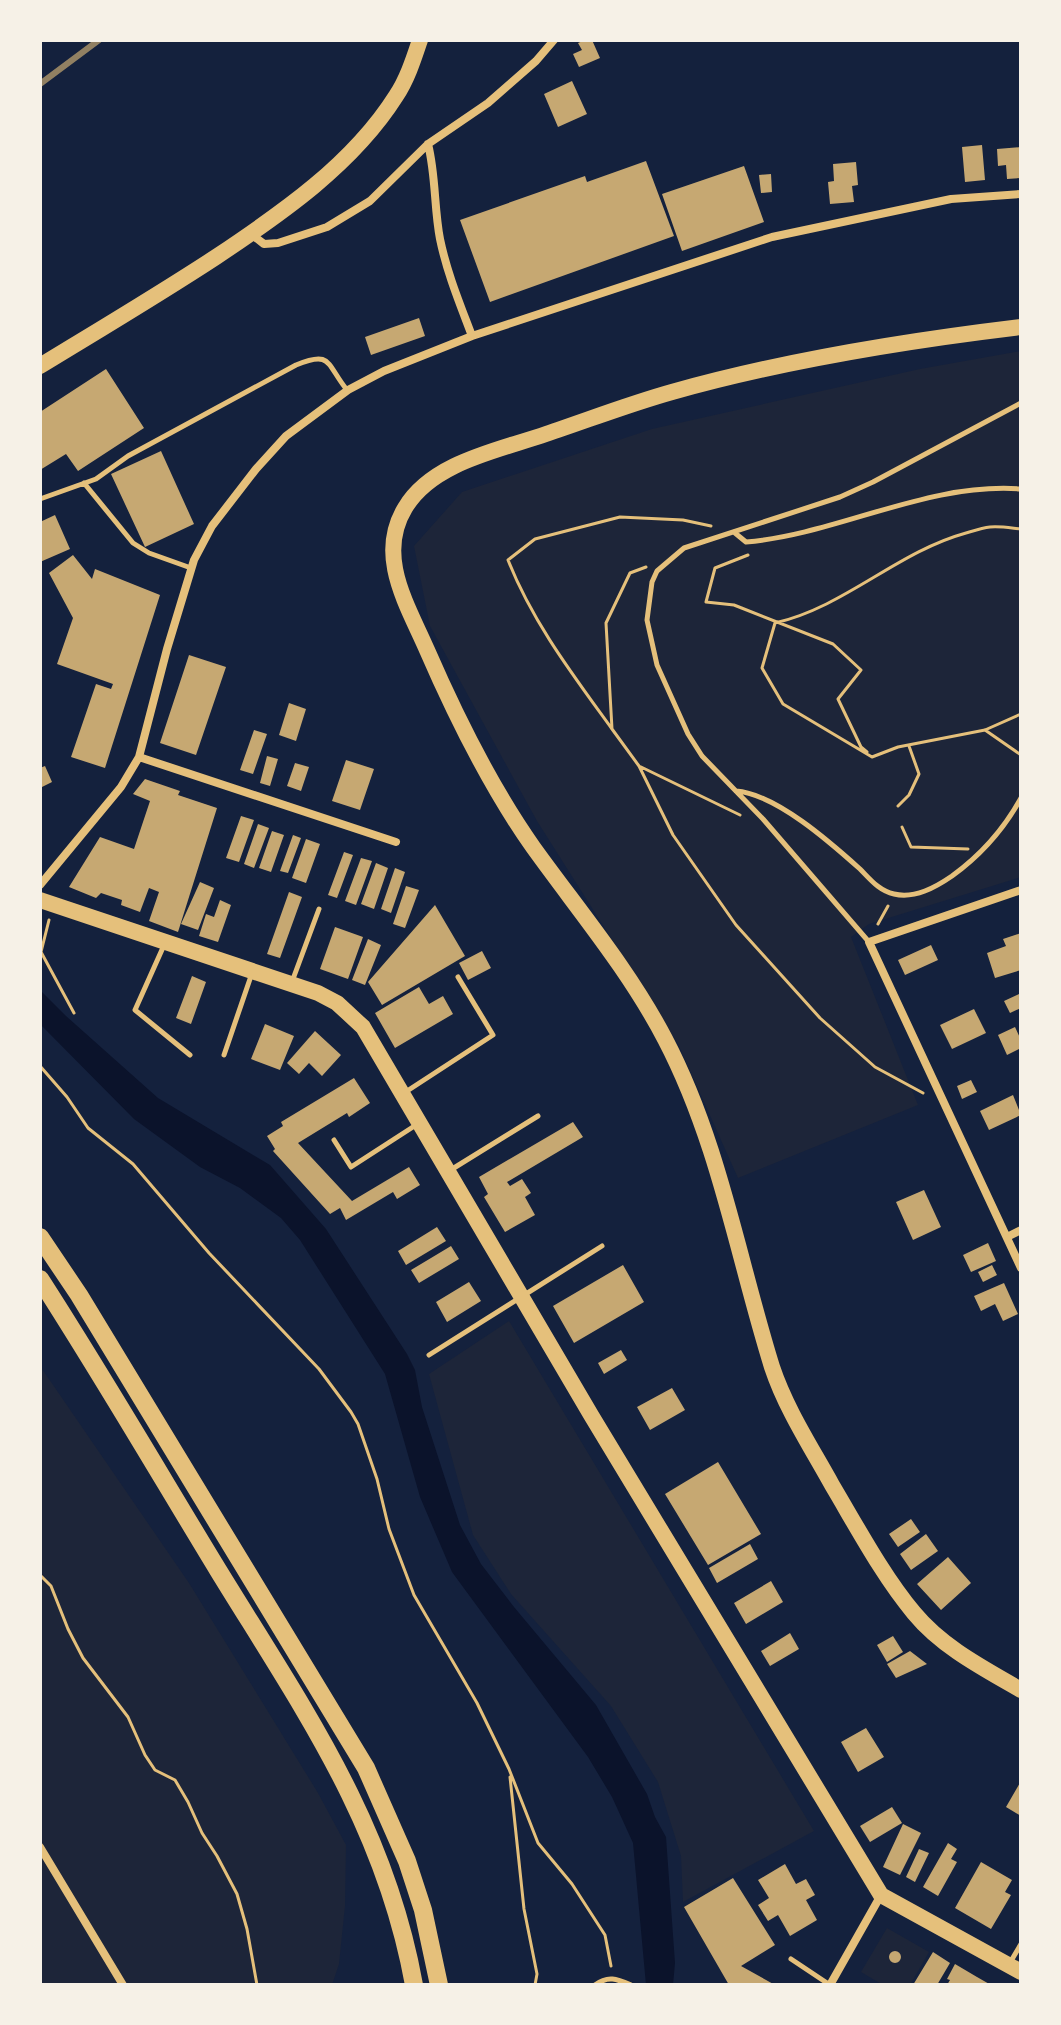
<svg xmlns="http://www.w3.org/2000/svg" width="1061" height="2025" viewBox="0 0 1061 2025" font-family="'PT Sans Narrow',sans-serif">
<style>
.green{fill:#1d2539}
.water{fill:#0b132b}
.building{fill:#c6a872}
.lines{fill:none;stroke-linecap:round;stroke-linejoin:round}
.path{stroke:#e5c07b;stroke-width:3}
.service{stroke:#e5c07b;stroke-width:5}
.minor{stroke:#e5c07b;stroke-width:8}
.secondary{stroke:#e5c07b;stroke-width:16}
.trunk{stroke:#e5c07b;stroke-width:18}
.rail{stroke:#918062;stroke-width:6}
</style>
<rect width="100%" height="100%" fill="#14213d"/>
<path class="green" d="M1021,351V877L869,924L851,937L918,1105L738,1178L678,1044L537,821L430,626L414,546L462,492L652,429L920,369Z
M509,1321L814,1831L683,1902L681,1856L658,1782L611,1706L511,1594L473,1535L429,1374Z
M40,1366L189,1583L318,1793L346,1845L345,1906L339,1964L332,1985H40Z
M887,1928L929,1952L910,1985H883L861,1972Z"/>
<path class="water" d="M40,990L66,1016L158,1098L270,1165L326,1229L407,1354L415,1370L422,1407L460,1525L481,1564L514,1607L596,1705L647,1794L655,1817L666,1837L675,1963L673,1985H646L633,1843L612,1797L588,1757L452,1572L420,1497L385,1374L300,1240L281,1218L240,1188L200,1167L134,1119L40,1024Z"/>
<path class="building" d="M585,40H592L600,58L579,67L573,54L582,50L578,43Z
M572,81L587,114L558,127L544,94Z
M982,145L985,180L965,182L962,147Z
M1021,147V178L1007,179L1006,165L998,166L997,149Z
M646,161L674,236L490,302L460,220L585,176L587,182Z
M856,162L858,185L852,186L854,202L830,204L828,182L834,181L833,164Z
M744,166L764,222L682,251L662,194Z
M771,174L772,192L761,193L759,175Z
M419,318L425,336L371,355L365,337Z
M106,369L144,428L78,471L66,454L40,470V412Z
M161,451L194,524L145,547L111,474Z
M55,515L70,549L40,562V522Z
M73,555L92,579L95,569L160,595L105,768L71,757L96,684L111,689L113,684L57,664L73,618L49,573Z
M189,655L226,667L196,755L160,743Z
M289,703L306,709L296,741L279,735Z
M254,730L267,734L253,774L240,770Z
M267,756L278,759L270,786L260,783Z
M346,760L374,769L360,810L332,801Z
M295,763L309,767L301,791L287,786Z
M45,766L52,782L40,788V768Z
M145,779L180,791L178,795L217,808L178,932L149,921L159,892L149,888L140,912L121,905L122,900L101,893L96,898L69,887L100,837L134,849L150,801L133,794Z
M241,816L254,820L239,862L226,858Z
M258,824L269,828L254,868L244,864Z
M272,831L284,835L271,872L259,868Z
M293,835L301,838L288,873L280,871Z
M306,839L320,844L306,883L292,878Z
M344,852L353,855L337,898L328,895Z
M361,858L372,861L356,905L345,901Z
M376,863L388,868L374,909L361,904Z
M395,868L405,872L391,913L381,909Z
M200,882L214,888L198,930L181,924Z
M406,886L419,890L405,928L393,924Z
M289,892L302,897L280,958L267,954Z
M220,900L231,905L218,942L199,936L206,914L214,917Z
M435,905L465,956L382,1005L368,982Z
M335,927L363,937L348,979L320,969Z
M1021,933V970L995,978L987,953L1006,946L1003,939Z
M368,939L381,945L365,985L352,980Z
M931,945L938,960L905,975L898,960Z
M482,951L491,968L468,980L459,963Z
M192,976L206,982L191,1024L176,1018Z
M419,987L429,1004L443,996L453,1014L395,1048L375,1013Z
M1019,994L1021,1008L1010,1013L1004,1001Z
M974,1009L986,1033L952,1049L940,1025Z
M265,1024L294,1036L280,1070L251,1059Z
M1015,1027L1021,1040V1048L1007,1055L998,1035Z
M315,1031L341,1055L322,1076L309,1063L299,1074L287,1063Z
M354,1078L370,1103L349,1117L347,1113L298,1143L352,1201L409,1167L420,1185L397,1199L393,1192L346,1220L340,1208L330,1214L273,1151L275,1149L267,1136L283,1126L281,1122Z
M971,1080L977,1092L962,1099L957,1086Z
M1013,1095L1021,1115L989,1130L980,1111Z
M573,1122L583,1137L507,1182L510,1186L522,1179L531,1193L525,1197L535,1215L505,1232L484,1197L488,1194L479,1177Z
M924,1190L941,1227L913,1240L896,1202Z
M437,1227L446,1241L406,1265L398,1251Z
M988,1243L996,1261L971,1272L963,1255Z
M451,1246L459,1259L419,1283L411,1270Z
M623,1265L644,1302L574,1343L553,1306Z
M992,1265L997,1275L983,1282L978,1272Z
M469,1282L481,1301L447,1322L436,1302Z
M1004,1283L1018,1314L1003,1321L995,1304L981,1311L974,1296Z
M621,1350L627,1360L604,1374L598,1363Z
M672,1388L685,1410L650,1430L637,1407Z
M718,1462L761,1534L708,1565L665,1494Z
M911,1519L920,1532L898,1547L889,1534Z
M926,1534L938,1551L911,1570L900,1554Z
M750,1544L758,1559L717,1583L709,1568Z
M948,1557L971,1583L941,1610L917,1584Z
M771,1581L783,1602L746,1624L734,1603Z
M790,1633L799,1649L770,1666L761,1651Z
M893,1636L903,1652L887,1662L877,1645Z
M910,1651L927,1664L896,1678L887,1664Z
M866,1728L884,1757L858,1772L841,1742Z
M1021,1781V1816L1006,1807Z
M892,1807L902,1823L870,1842L860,1826Z
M903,1824L921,1833L900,1875L883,1867Z
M948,1843L957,1849L951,1859L957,1862L938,1896L923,1887Z
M919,1849L929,1853L915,1882L906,1877Z
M981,1862L1012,1880L1005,1892L1011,1895L991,1929L955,1908Z
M785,1864L796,1884L806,1879L815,1895L806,1900L817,1920L790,1936L778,1915L768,1921L758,1905L769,1898L758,1880Z
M733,1878L775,1945L741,1966L775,1985H729L684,1907Z
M889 1957a6 6 0 1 1 12 0a6 6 0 1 1-12 0Z
M933,1952L950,1963L937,1985H913Z
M955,1964L977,1977L991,1985H947L950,1980L947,1979Z"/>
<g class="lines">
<path class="path" d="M748,555L715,568L706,602L734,605L833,644L861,670L838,699L861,747L867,752
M646,567L630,573L606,623L612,729L639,766L740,815
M612,729C573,675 533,623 508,560L535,539L620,517L683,520L711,526
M985,730L1021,755
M872,757L783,704L762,668L775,623C845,607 897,552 966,533C973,531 982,528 990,527C1000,526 1011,528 1021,529
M872,757L898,747L985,730L1021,714
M639,766L673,835L736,925L820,1018L875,1067L923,1093
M898,806L909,795L919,774L909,746
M902,827L911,847L968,849
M49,920L41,952L74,1013
M878,924L888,906
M40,1066L67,1097L88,1128L133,1164L209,1253L319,1369L351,1412L358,1424L377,1479L389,1529L414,1595L477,1703L509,1769L538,1843L572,1884L605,1935L611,1966
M40,1575L51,1586L68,1629L83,1658L128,1717L145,1755L155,1770L175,1780L188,1802L202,1833L217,1856L237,1894L247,1929L257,1985
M510,1777L524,1909L537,1974L535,1985"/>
<path class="service" d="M84,483L133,543L149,553L191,568
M40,499L96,479L128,456L296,365C332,350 326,364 347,390
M735,533L746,542C839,534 926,482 1021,489
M736,791C776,794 831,843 860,869C870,879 879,891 894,894C915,899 936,887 952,876C981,855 1004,829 1021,798
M869,942L763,819L702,756L688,734L657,665L647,620L652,582L657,571L684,548L840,497L873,482L1021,403
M165,943L135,1010L190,1055
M293,979L319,909
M224,1055L251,976
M404,1093L493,1035L458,977
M334,1140L351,1167L416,1125
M449,1171L538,1116
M429,1355L602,1246
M791,1959L830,1985
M1011,1961L1021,1944
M595,1985C608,1975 617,1979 631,1985"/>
<path class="minor" d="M428,144C436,176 434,208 440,239C447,273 460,304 472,336
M251,234L264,244L278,243L327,227L370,201L428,144L488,103L536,61L554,40
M139,757L396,842
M40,885L121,787L139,757L167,649L194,560L212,526L256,469L286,436L348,390L384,371L472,336L772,237L951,199L1021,194
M1021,890L869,942L1021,1268
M1007,1237L1021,1230
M40,1847L123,1985
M830,1985L881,1895"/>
<path class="secondary" d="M1021,327C904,341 785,360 672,392C629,404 588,420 546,434C500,450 432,462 405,508C376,556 407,604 427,650C457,719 490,786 533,847C579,911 629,970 665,1039C719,1142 738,1258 772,1367C786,1409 811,1447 832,1485C857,1527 883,1576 914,1613C942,1647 983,1668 1021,1690
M40,366C99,330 158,295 216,257C282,213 353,164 396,96C407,80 414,58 420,40
M40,900L318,993L337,1003L363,1027L591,1415L881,1895L1021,1972"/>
<path class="trunk" d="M40,1237L79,1295L366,1768L407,1861L423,1910L439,1985
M40,1279C102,1375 159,1473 218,1570C302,1707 385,1823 414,1985"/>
<path class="rail" d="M40,84L99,40"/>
</g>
<rect width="1061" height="2025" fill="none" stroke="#f6f1e7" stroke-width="84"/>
</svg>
